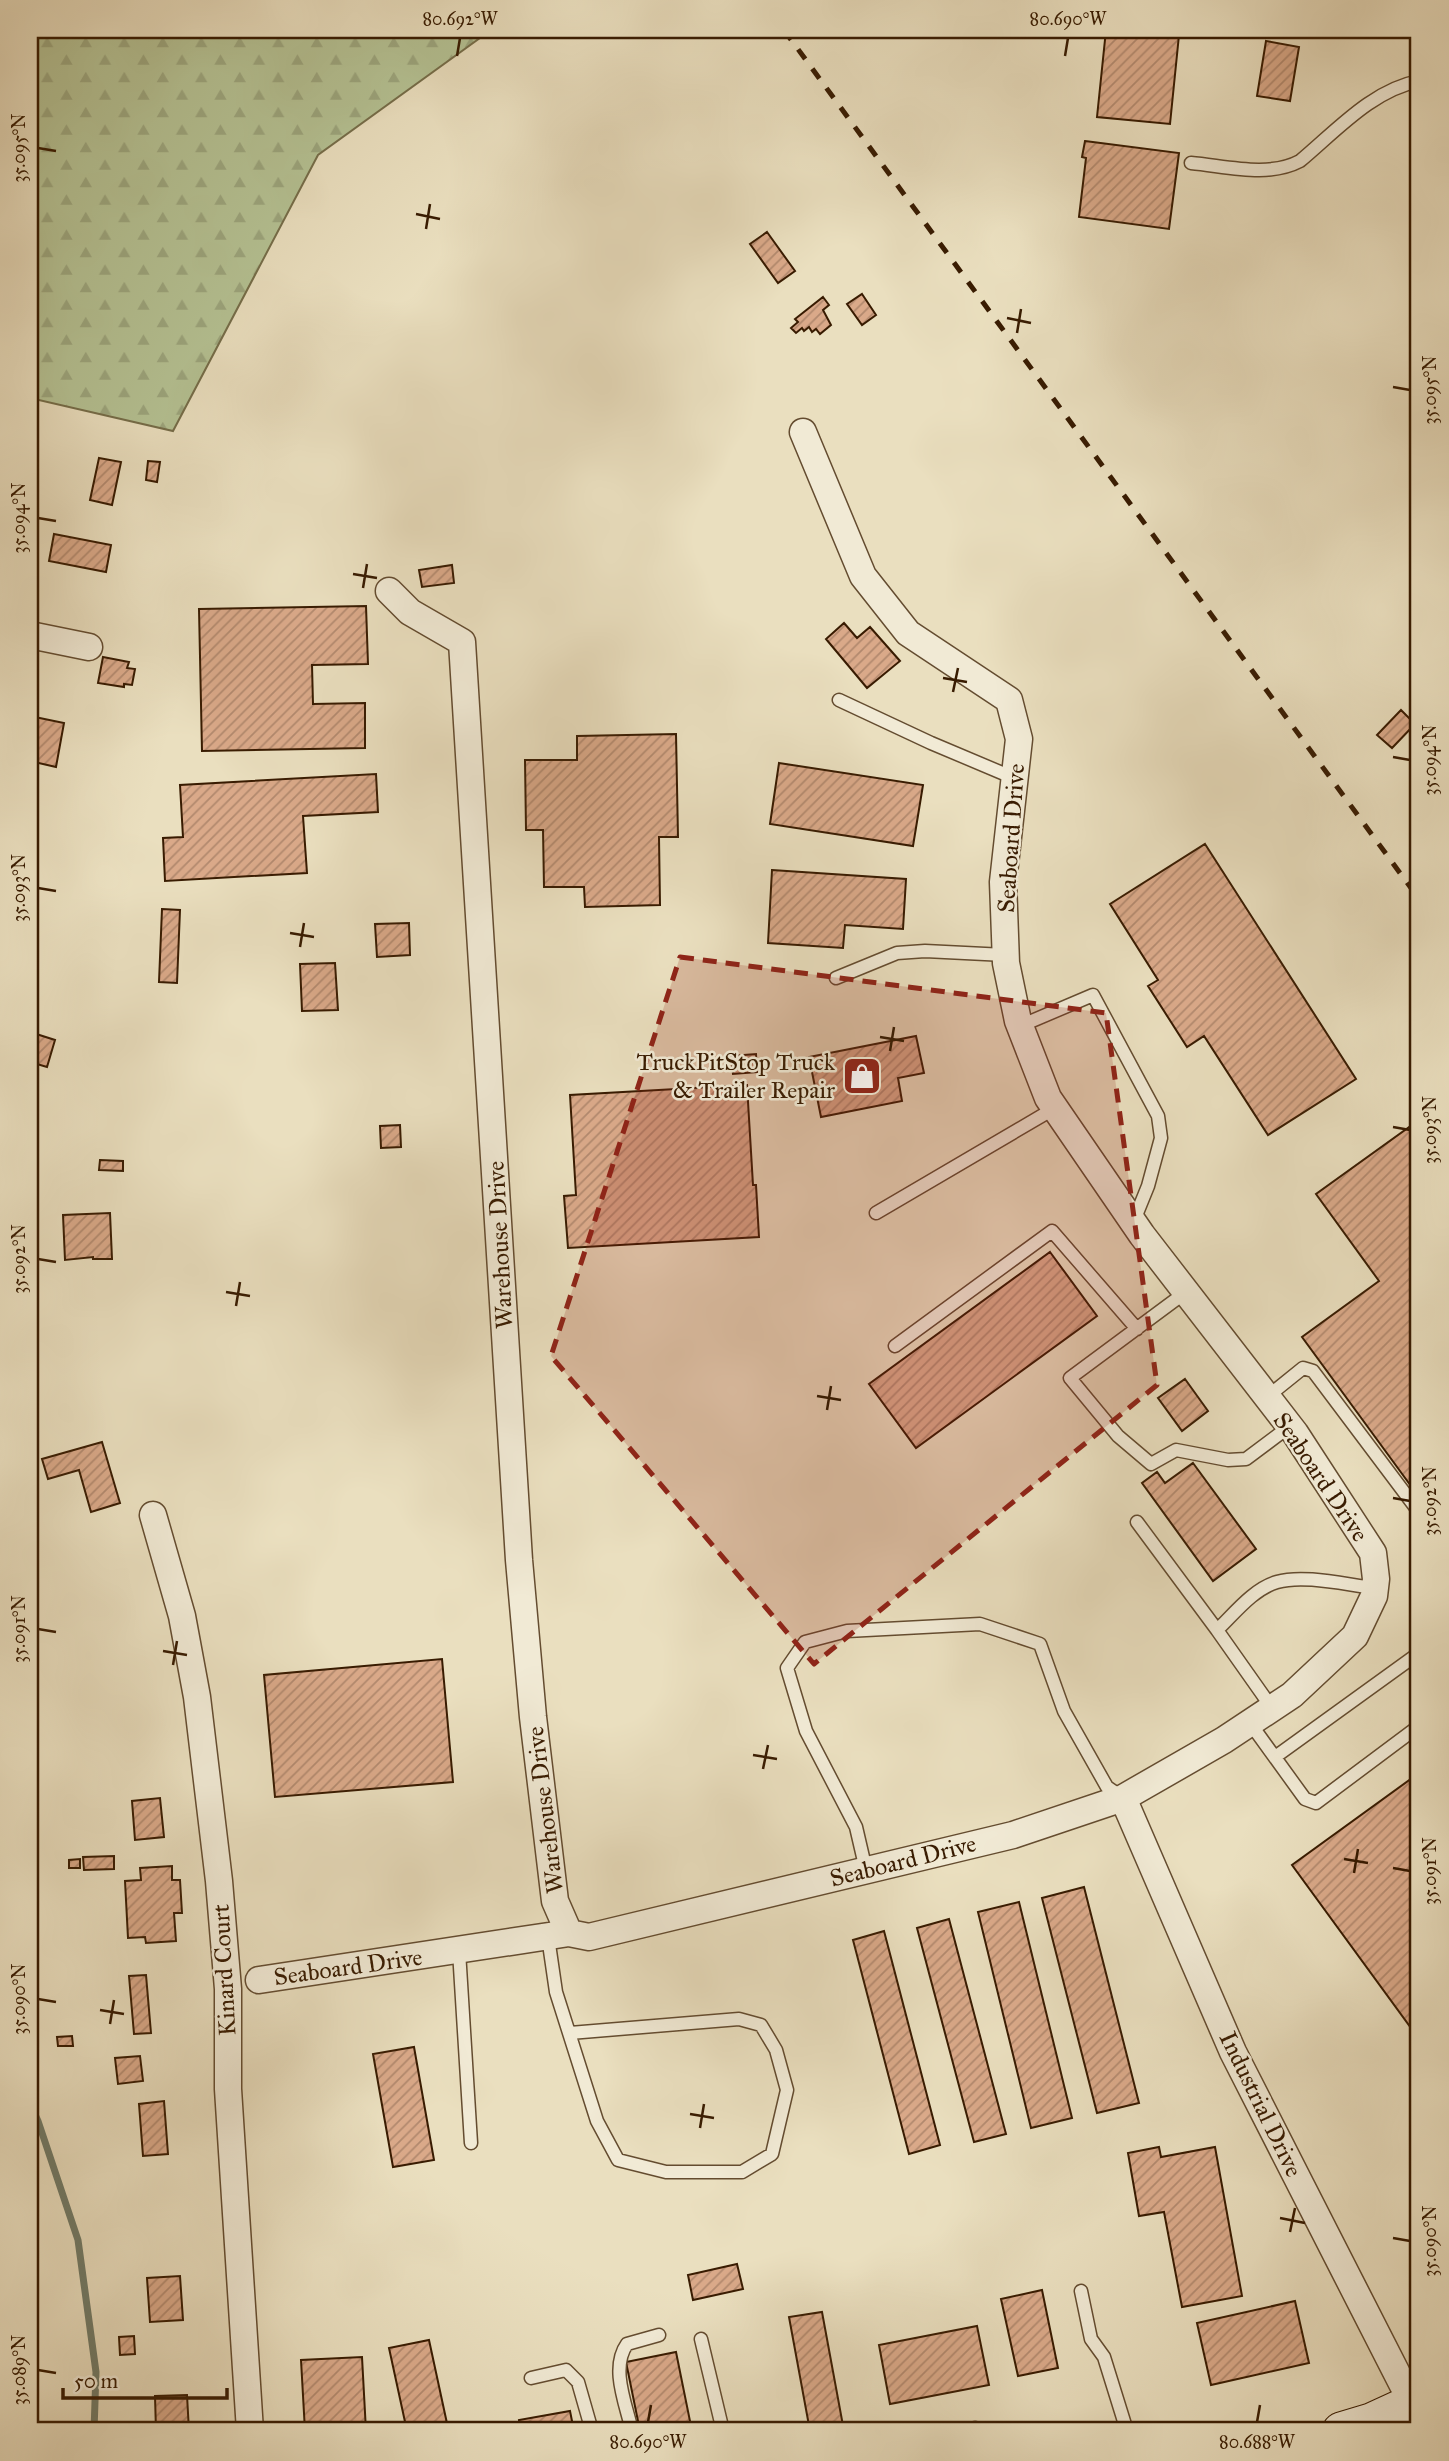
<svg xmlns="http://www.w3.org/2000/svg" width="1449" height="2461" viewBox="0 0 1449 2461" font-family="'IM FELL Great Primer',serif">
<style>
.forest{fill:url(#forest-firs);stroke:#766e4a;stroke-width:2}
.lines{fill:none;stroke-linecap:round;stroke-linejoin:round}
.stream{stroke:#727c69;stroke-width:7}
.building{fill:url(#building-hatch);stroke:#381b01;stroke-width:2}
.service-casing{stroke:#644c30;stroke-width:15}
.minor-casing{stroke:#644c30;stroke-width:29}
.secondary-casing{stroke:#381b01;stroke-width:39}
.service{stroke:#f1ead5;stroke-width:12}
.minor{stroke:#f1ead5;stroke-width:26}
.secondary{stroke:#f1ead5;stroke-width:37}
.rail{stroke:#381b01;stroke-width:5;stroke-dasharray:12 12;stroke-linecap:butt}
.marked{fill:#8f2418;fill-opacity:0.2;stroke:#8f2418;stroke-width:5;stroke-dasharray:14 9;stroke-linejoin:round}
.ticks{fill:none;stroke:#381b01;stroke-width:2.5}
.labels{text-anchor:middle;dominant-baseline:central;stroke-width:5;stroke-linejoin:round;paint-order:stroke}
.street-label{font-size:24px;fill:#381b01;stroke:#f1ead5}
.poi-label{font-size:24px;fill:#381b01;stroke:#f1ead5;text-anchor:end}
.neatline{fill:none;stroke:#381b01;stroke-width:2.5}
.ticks-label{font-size:18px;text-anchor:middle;fill:#381b01}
</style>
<defs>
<pattern id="forest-firs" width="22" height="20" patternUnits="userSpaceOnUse" patternTransform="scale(1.75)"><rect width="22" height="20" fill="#b5c294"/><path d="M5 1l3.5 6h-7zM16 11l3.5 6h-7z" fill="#9ca67e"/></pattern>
<pattern id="building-hatch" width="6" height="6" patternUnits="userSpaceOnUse" patternTransform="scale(1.75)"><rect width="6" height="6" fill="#daa989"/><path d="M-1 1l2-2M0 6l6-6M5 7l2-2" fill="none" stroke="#b2896e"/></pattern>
</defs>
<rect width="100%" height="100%" fill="#eadfbf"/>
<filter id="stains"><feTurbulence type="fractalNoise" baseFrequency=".00286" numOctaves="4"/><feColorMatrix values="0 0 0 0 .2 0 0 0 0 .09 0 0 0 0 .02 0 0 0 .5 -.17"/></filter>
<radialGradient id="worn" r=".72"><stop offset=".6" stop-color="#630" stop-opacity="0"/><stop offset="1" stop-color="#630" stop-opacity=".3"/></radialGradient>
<path class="forest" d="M30,30H491L318,155L173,431L30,398Z"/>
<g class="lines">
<path class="stream" d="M30,2104L38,2121L78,2240L96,2372L94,2431"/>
</g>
<path class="building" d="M1106,30H1131L1179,35L1170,124L1097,117Z
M1266,41L1299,47L1290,101L1257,96Z
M1085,141L1179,153L1169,229L1079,217L1086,158L1082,157Z
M767,232L795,271L778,283L750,244Z
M862,294L876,315L862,325L847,304Z
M823,297L829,305L823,310L831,325L820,334L816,329L812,332L809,327L804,331L802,328L796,333L791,328L798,322L795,319Z
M99,458L121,462L112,505L90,500Z
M148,461L160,462L157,482L146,480Z
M54,534L111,545L106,572L49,561Z
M452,565L454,583L422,587L419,570Z
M366,606L368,664L312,665L313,704L365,703V748L202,751L199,609Z
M844,623L857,638L870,627L900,661L867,688L826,639Z
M103,657L129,662L127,668L135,669L132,685L124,684V687L98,683Z
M1401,710L1415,724L1392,748L1377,735Z
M30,716L64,723L56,767L30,761Z
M676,734L678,837H659L660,905L585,907L584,887H544L543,830H526L525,760H577V736Z
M779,763L923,785L913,846L770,824Z
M376,774L378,812L303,816L307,873L165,881L163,838L183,837L180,785Z
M1205,844L1356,1079L1268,1135L1204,1036L1187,1047L1148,986L1158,980L1110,904Z
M772,870L906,879L903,929L845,925L843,948L768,943Z
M162,909L180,910L177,983L159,982Z
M409,923L410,955L377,957L375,924Z
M335,963L338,1010L302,1011L300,964Z
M30,1032L55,1040L47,1067L30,1062Z
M916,1036L924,1073L898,1078L902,1101L821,1117L809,1057Z
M756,1054L757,1072L733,1074L731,1056Z
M747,1085L753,1185H756L759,1237L568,1248L564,1196L576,1195L570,1095Z
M1419,1120V1497L1302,1337L1379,1281L1316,1194Z
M400,1125L401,1147L381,1148L380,1126Z
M100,1160L123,1161V1171L99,1170Z
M110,1213L112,1259H93V1257L65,1260L63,1215Z
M1050,1252L1097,1316L916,1448L869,1384Z
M1185,1379L1208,1411L1182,1431L1158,1398Z
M102,1442L120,1503L91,1512L79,1470L48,1479L42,1459Z
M1193,1463L1256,1549L1213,1581L1142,1483L1157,1472L1165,1483Z
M442,1659L453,1782L275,1797L264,1675Z
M1419,1773V2039L1292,1865Z
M160,1798L164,1837L135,1840L132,1801Z
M114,1856V1869L84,1870L83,1857Z
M80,1859V1868H69V1860Z
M172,1866V1880H180L182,1913H174L176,1941L146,1943L145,1937L128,1938L125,1881L141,1880L140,1868Z
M1084,1887L1139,2103L1097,2113L1042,1898Z
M1019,1902L1072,2118L1031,2128L978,1912Z
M949,1919L1006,2134L974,2142L917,1928Z
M884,1931L940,2145L909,2154L853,1940Z
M146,1975L151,2033L134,2034L129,1976Z
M72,2036L73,2046H58L57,2037Z
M414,2047L434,2160L393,2167L373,2054Z
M140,2056L143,2081L118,2084L115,2058Z
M164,2101L168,2154L143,2156L139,2104Z
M1159,2147L1161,2157L1215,2147L1242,2296L1182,2307L1164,2212L1139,2216L1128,2153Z
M737,2264L743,2289L693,2300L688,2275Z
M180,2276L183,2320L150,2322L147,2278Z
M1042,2290L1058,2368L1018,2376L1001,2299Z
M1295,2301L1309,2363L1211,2385L1197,2323Z
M822,2312L844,2431H810L789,2317Z
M977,2326L989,2385L890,2404L879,2345Z
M134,2336L135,2354L120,2355L119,2337Z
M429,2340L448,2428L469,2423L471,2431H407L389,2348Z
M676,2352L692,2431H640L626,2362Z
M362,2357L366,2431H305L301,2360Z
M187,2395L189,2431H156L155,2396Z
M570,2411L574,2431H521L519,2420Z"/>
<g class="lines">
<defs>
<path id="service" d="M1191,163C1226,166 1268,178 1300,161C1336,131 1372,90 1419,81
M839,700L931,743L1014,778
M836,978L897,953L925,951L1005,955
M1020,1026L1093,995L1158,1116L1161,1138L1148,1186L1133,1223
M876,1213L1055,1108
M1186,1292L1070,1378L1118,1436L1151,1464L1176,1450L1228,1460L1246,1459L1290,1426
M895,1346L1052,1231L1137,1329
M1267,1397L1303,1368L1313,1371L1419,1512
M1137,1522L1217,1630
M1272,1708L1217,1630C1234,1614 1253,1589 1277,1582C1304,1574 1347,1585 1375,1588
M1250,1723L1305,1799L1316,1803L1419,1726
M1275,1757L1419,1653
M866,1870L856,1827L806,1731L787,1668L805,1642L847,1631L980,1624L1040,1644L1064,1711L1107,1787L1123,1798
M548,1937L556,1992L597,2121L618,2160L666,2172H742L772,2154L787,2090L776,2050L761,2025L739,2019L570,2033
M459,1951L471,2143
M1081,2291L1091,2339L1104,2357L1127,2431
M701,2339L723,2431
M531,2378L566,2370L578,2382L592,2431
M632,2431C626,2404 610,2368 627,2344L659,2335
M962,2431L975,2428"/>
<path id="minor" d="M389,591L410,612L462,642L519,1560L533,1717L555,1901L569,1933
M30,635L89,647
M153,1515L182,1616L197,1697L219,1881L228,1989V2089L250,2431
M1123,1798L1233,2052L1412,2403
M259,1980L569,1933L589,1937L1013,1835L1123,1798L1224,1740L1292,1695L1355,1636L1374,1596L1376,1579L1373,1553L1295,1433L1142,1235L1048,1098L1018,1021L1006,963L1003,882L1019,739L1009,700L908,633L863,576L803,432"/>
<path id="secondary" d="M1341,2431L1371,2422L1419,2400"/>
</defs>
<use href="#service" class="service-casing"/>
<use href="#minor" class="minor-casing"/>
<use href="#secondary" class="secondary-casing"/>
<use href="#service" class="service"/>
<use href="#minor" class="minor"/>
<use href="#secondary" class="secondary"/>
<path class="rail" d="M784,30L1419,899"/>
</g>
<path class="marked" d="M680,957L1106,1013L1157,1385L814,1664L551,1356Z"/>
<path class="ticks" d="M457,56L460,38M1065,56L1068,38M38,148L56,151M416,214L440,219M426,229L430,204M1007,318L1031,323M1017,333L1021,309M1393,387L1410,390M38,518L56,521M353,574L377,578M363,588L367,564M943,678L967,682M953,692L958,668M1393,757L1410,760M38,888L56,891M290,933L314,937M300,947L304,923M880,1037L904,1041M890,1051L894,1027M1393,1127L1410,1130M38,1259L56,1262M226,1292L250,1296M236,1306L240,1282M817,1396L841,1400M827,1410L831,1386M1393,1498L1410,1501M38,1629L56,1632M163,1651L187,1655M173,1665L177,1641M753,1755L777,1759M763,1769L768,1745M1344,1859L1368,1863M1393,1868L1410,1871M1354,1873L1358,1849M38,1999L56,2002M100,2010L124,2014M110,2024L114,2000M690,2114L714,2118M700,2128L704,2104M1280,2218L1305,2223M1290,2232L1295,2208M1393,2238L1410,2241M38,2370L56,2373M648,2422L651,2405M1257,2422L1260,2405"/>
<defs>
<symbol id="shop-square" viewBox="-11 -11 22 22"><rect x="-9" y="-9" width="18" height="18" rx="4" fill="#8f2418" stroke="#f1ead5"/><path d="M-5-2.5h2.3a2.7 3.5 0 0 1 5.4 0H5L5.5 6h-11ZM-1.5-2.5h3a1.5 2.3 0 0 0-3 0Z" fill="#fff"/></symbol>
</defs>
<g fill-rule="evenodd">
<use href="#shop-square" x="840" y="1054" width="44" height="44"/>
</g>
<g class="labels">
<g class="street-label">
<text transform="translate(1011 838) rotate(-86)">Seaboard Drive</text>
<text transform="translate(500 1245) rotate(-93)">Warehouse Drive</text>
<text transform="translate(1321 1477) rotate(56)">Seaboard Drive</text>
<text transform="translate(545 1810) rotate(-97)">Warehouse Drive</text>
<text transform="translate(903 1861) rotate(-14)">Seaboard Drive</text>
<text transform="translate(348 1967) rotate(-8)">Seaboard Drive</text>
<text transform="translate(224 1970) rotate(-93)">Kinard Court</text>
<text transform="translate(1261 2104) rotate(64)">Industrial Drive</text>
</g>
<g class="poi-label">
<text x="835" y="1062">TruckPitStop Truck<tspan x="835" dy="28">&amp; Trailer Repair</tspan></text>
</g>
</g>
<rect width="1449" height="2461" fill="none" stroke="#eadfbf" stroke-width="77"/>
<path d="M63 2388v10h164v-10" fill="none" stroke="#381b01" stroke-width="3.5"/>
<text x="74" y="2388" font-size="21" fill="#381b01" stroke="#f1ead5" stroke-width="5" paint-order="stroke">50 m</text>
<rect x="38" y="38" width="1372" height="2384" class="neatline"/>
<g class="ticks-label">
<text x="460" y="25">80.692°W</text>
<text x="1068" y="25">80.690°W</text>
<text transform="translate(19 148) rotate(-90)" y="6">35.095°N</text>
<text transform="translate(1430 390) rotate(-90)" y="6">35.095°N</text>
<text transform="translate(19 518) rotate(-90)" y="6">35.094°N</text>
<text transform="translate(1430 760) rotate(-90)" y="6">35.094°N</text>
<text transform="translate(19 888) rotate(-90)" y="6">35.093°N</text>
<text transform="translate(1430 1130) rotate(-90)" y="6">35.093°N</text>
<text transform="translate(19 1259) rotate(-90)" y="6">35.092°N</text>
<text transform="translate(1430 1501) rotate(-90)" y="6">35.092°N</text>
<text transform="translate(19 1629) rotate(-90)" y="6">35.091°N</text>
<text transform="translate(1430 1871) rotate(-90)" y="6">35.091°N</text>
<text transform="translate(19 1999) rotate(-90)" y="6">35.090°N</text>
<text transform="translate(1430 2241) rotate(-90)" y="6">35.090°N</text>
<text transform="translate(19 2370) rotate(-90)" y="6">35.089°N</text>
<text x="648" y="2448">80.690°W</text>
<text x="1257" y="2448">80.688°W</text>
</g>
<rect width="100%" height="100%" filter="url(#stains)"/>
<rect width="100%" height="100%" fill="url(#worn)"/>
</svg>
